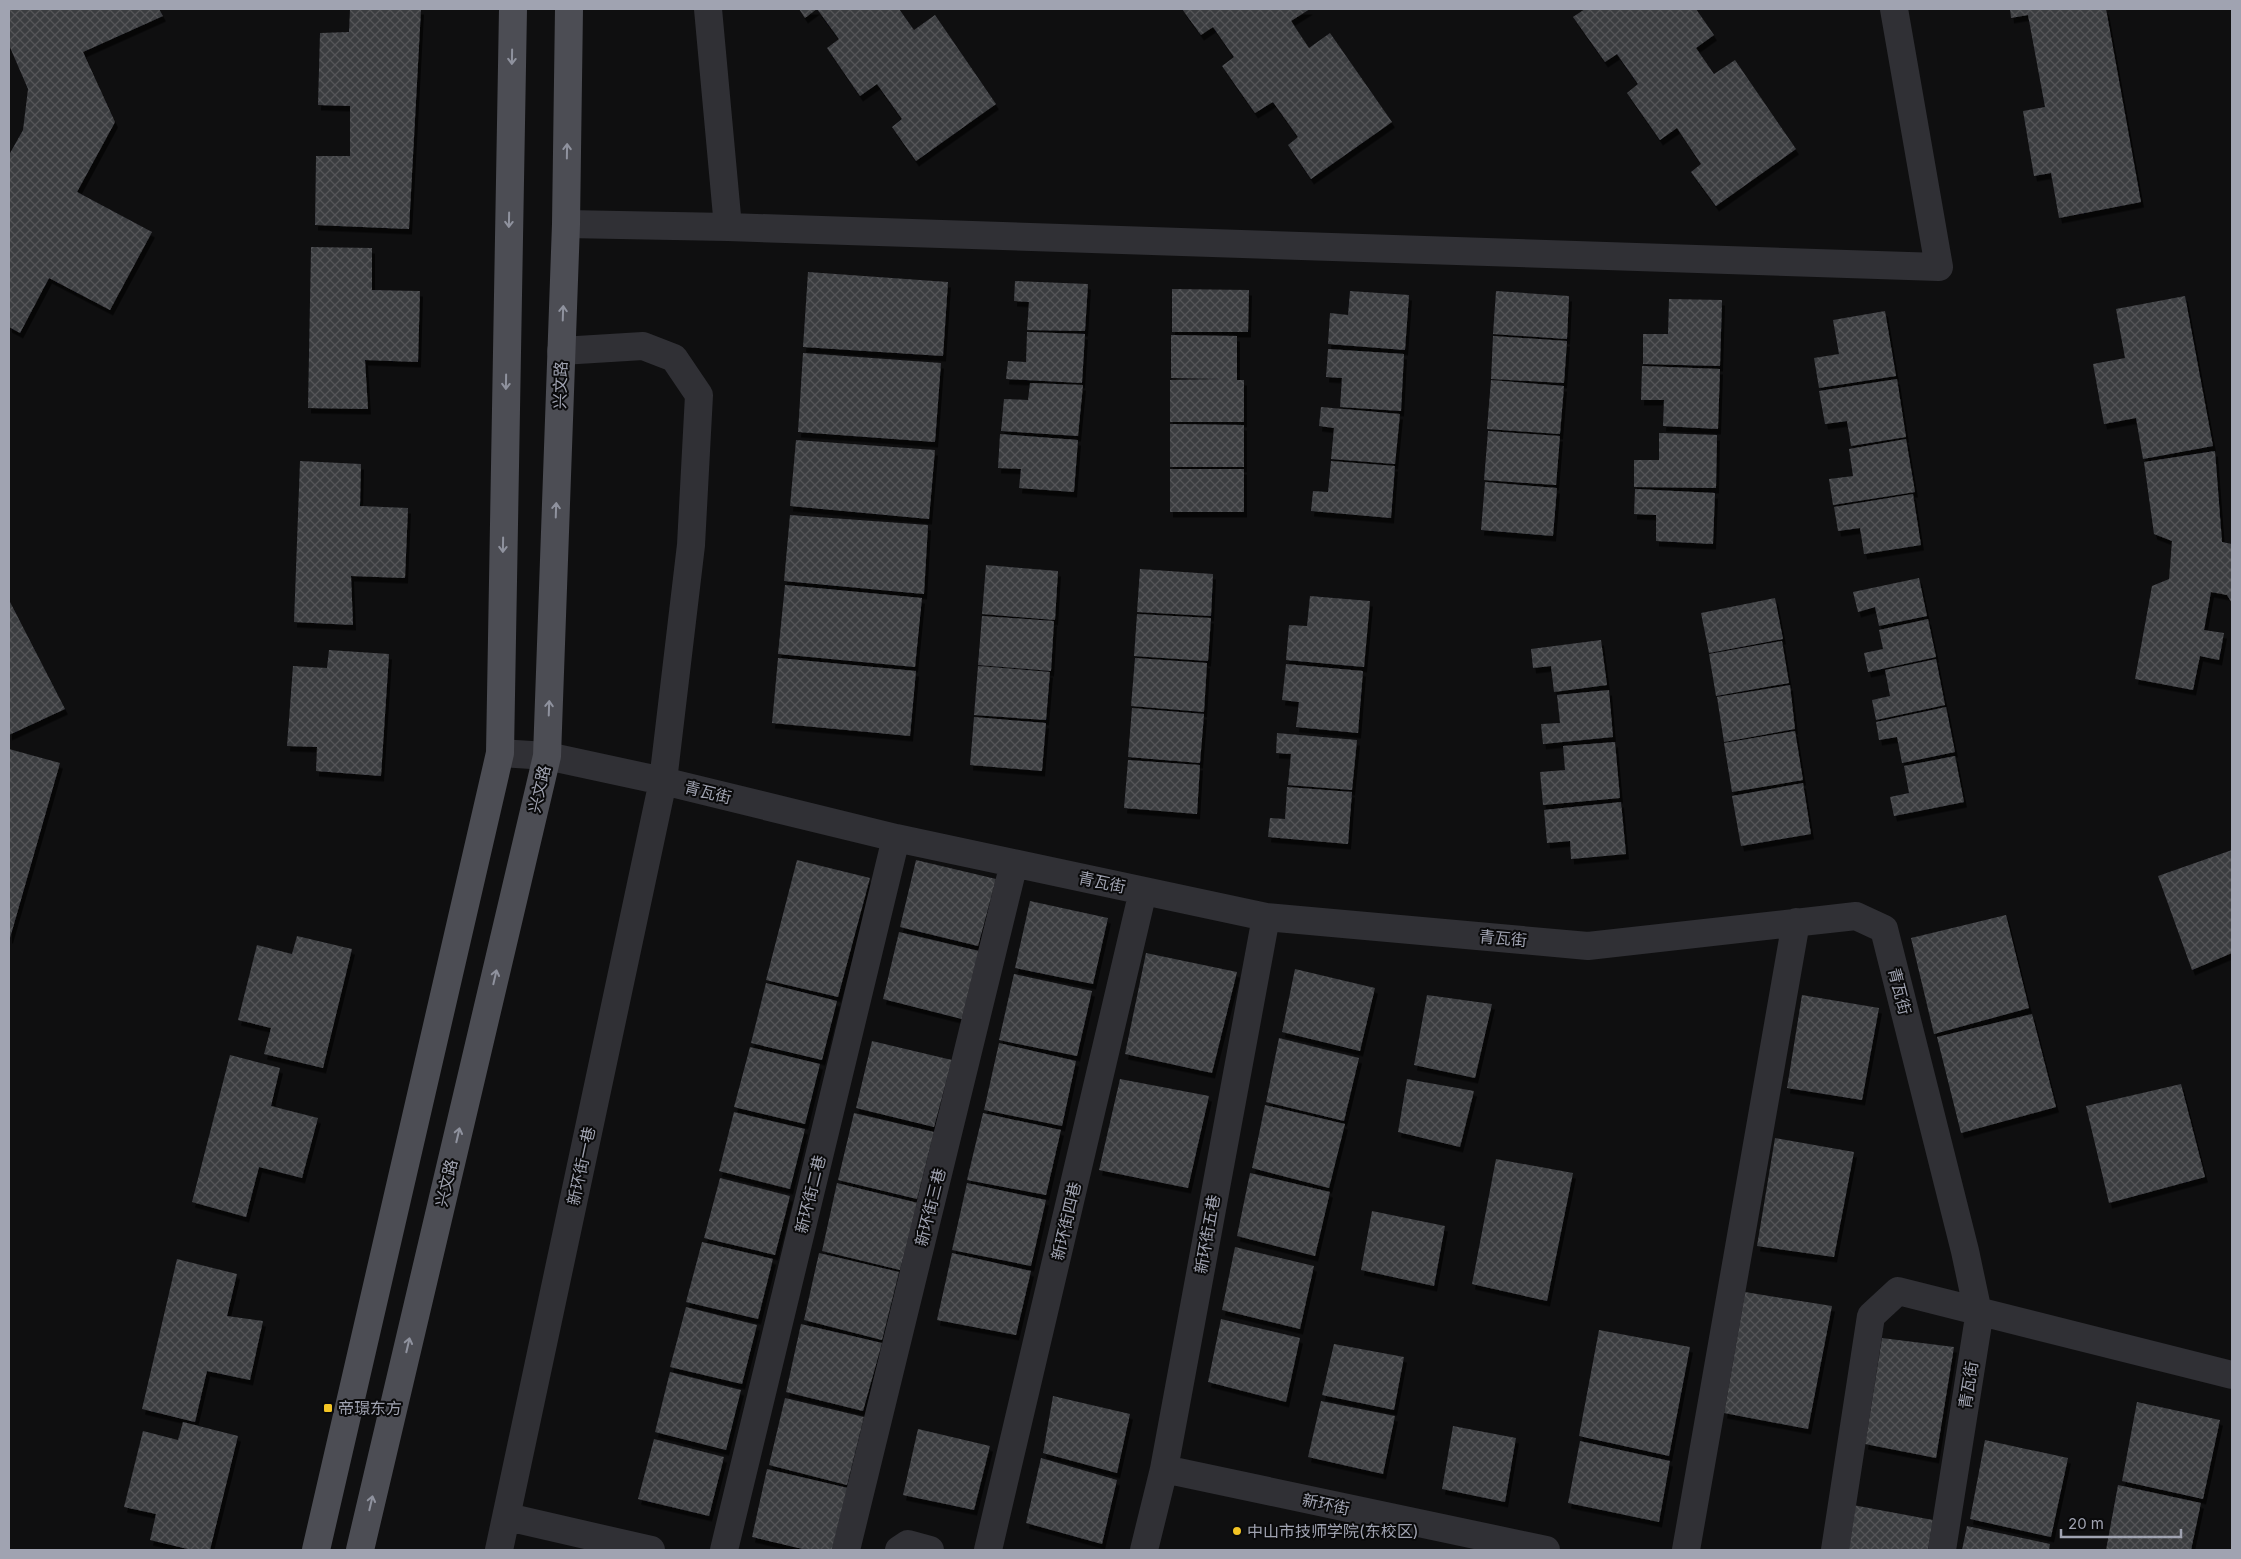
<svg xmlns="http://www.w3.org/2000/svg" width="2241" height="1559" viewBox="0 0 2241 1559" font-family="Inter,'Noto Sans SC',sans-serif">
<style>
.building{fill:url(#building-cross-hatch);filter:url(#shadow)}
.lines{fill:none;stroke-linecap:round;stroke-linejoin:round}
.minor{stroke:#303035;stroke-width:28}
.major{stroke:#4c4d54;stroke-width:28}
.oneway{stroke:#8f929e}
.poi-dot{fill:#f3c424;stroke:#0a0a0b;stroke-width:2}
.labels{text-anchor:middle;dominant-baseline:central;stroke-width:4;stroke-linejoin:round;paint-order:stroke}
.street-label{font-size:16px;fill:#a0a3b1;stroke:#0a0a0b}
.poi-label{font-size:16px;fill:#a0a3b1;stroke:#0a0a0b;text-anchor:start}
</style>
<defs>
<pattern id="building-cross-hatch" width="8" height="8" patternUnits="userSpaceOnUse" patternTransform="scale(1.25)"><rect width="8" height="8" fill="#3b3c40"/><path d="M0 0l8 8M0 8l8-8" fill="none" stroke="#545559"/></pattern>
<filter id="shadow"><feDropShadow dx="3" dy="5.5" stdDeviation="0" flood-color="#0009"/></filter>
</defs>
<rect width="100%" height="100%" fill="#0f0f10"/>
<path class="building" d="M9,9H159L163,16L83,52L115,122L77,192L152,232L110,310L49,278L20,333L9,327V155L23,130L28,89L9,45Z
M350,9H421L409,229L315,225L316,156H350V106L318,105L320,33L349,32Z
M799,9H817L805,18Z
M817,9H899L914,30L935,15L996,104L916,161L892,127L902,119L877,84L860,96L827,48L839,39Z
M1182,9H1310L1291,21L1309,48L1330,33L1392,122L1311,179L1288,145L1298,137L1273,102L1255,113L1222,66L1234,57L1213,27L1201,35Z
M1585,9H1696L1714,35L1696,48L1714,74L1735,60L1796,149L1716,206L1691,172L1701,164L1677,128L1660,140L1627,93L1638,84L1617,54L1605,62L1573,17Z
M2010,9H2106L2141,202L2059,218L2051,173L2034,176L2023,111L2045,107L2028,15L2011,18Z
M311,247L372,248V290L420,291L418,362L365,360L368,409L308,408Z
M808,272L948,282L943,356L803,347Z
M1015,281L1088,284L1085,331L1027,330L1029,302L1014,301Z
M1172,289L1249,290L1248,332H1172Z
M1350,291L1409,295L1405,350L1328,344L1330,313L1348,315Z
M1496,291L1569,296L1567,339L1493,334Z
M2185,296L2213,446L2143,459L2136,418L2104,424L2093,364L2125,358L2116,309Z
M1669,299L1722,300L1720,366L1643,364V334H1668Z
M1885,311L1896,376L1819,388L1814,358L1839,354L1833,320Z
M1027,332L1085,334L1082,383L1006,379L1008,361L1026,362Z
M1171,335L1237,336V380H1244V422H1170V380L1222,379L1171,378Z
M1493,336L1567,341L1564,383L1491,379Z
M1328,349L1404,354L1401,411L1340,407L1342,378L1326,377Z
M803,353L941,363L935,442L798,432Z
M1642,366L1720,369L1718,429L1663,426L1664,400H1641Z
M1897,379L1906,437L1851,446L1847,421L1825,424L1819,391Z
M1491,380L1564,386L1560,434L1487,429Z
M1030,383L1083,385L1078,436L1001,431L1004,399L1028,400Z
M1321,407L1400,414L1395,464L1331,459L1334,428L1319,426Z
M1170,424L1244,425V467H1170Z
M1488,431L1560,436L1556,485L1484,480Z
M1659,433L1717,435L1716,488L1634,487V460H1659Z
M1000,434L1078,440L1074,492L1019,488L1021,469L998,468Z
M1906,439L1915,492L1833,505L1829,479L1853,476L1849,449Z
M796,440L935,450L929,519L790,506Z
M2215,451L2222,542L2232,544V603L2227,595L2211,592L2204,630L2224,633L2219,660L2200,656L2193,690L2135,679L2152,586L2169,579L2172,541L2154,534L2144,462Z
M300,461L361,464L360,506L408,508L405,578L351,576L353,625L294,622Z
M1331,461L1395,466L1391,518L1311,511L1313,491L1328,492Z
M1170,469H1244V512H1170Z
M1485,482L1557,488L1553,536L1481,530Z
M1635,489L1715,493L1713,544L1656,541V515L1634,514Z
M1913,494L1921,545L1864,554L1860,528L1838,531L1834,507Z
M790,515L928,525L924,594L784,581Z
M986,565L1058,571L1055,620L982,614Z
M1140,569L1213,574L1211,616L1137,612Z
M1919,578L1927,616L1879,626L1875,607L1858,612L1853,592Z
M785,585L922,598L915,667L778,654Z
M1310,596L1370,601L1364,667L1286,660L1289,625L1307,626Z
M1775,598L1783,639L1709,653L1701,613Z
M9,600L65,709L9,735Z
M1137,614L1211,618L1208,661L1134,656Z
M982,616L1054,621L1051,671L978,665Z
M1928,619L1936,657L1868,672L1864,653L1883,649L1879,630Z
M1601,640L1607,685L1554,692L1551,666L1533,668L1531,649Z
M1782,641L1789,683L1716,696L1709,654Z
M329,650L389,654L381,776L316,771L317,747L287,746L293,666L327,668Z
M778,658L916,671L910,736L772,723Z
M1135,658L1207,663L1204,712L1131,706Z
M1936,659L1945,705L1876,720L1872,700L1890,696L1885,670Z
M1286,664L1363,671L1358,733L1296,727L1299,702L1282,700Z
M978,666L1050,672L1046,720L974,715Z
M1790,685L1795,729L1724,742L1717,697Z
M1609,690L1613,737L1543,744L1541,724L1560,723L1557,695Z
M1946,707L1955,752L1902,763L1897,737L1879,740L1876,722Z
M1132,708L1204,714L1200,763L1128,757Z
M974,717L1046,723L1042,771L970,765Z
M1795,731L1803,780L1732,792L1724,743Z
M1277,733L1357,740L1352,790L1288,785L1291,754L1276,753Z
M1615,742L1620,798L1543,805L1540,772L1565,770L1563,746Z
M9,749L60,763L10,938H9Z
M1955,756L1964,802L1894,816L1890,797L1909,793L1904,766Z
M1128,760L1200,765L1197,814L1124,808Z
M1803,783L1811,834L1741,846L1732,796Z
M1287,787L1352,792L1348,844L1268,837L1270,818L1285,819Z
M1621,802L1626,854L1571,859L1570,841L1547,843L1544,810Z
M2232,850V953L2192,970L2158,876Z
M797,860L870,878L838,997L766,980Z
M916,860L996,879L978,946L900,927Z
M1030,901L1108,918L1093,984L1015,968Z
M2006,915L2029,1008L1934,1034L1911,938Z
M899,932L979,951L962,1019L883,999Z
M297,936L352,949L323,1068L264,1054L271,1028L238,1020L257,945L292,954Z
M1146,953L1237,972L1212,1073L1125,1054Z
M1295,969L1375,988L1360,1051L1282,1032Z
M1014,974L1092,991L1077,1056L999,1040Z
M766,983L837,1001L822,1060L751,1043Z
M1427,995L1492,1004L1475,1078L1414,1065Z
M1802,995L1879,1008L1862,1100L1787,1088Z
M2032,1014L2056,1107L1961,1133L1937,1037Z
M1279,1038L1359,1058L1344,1121L1266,1102Z
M872,1041L952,1060L934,1127L856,1108Z
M999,1043L1076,1061L1062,1126L984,1110Z
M750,1047L820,1064L805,1124L734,1107Z
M230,1055L280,1068L271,1106L318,1118L302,1178L259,1167L246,1217L192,1202Z
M1120,1079L1209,1096L1188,1188L1099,1170Z
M1407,1079L1474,1091L1460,1147L1398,1132Z
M2181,1084L2205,1177L2109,1203L2086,1106Z
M1265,1105L1345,1124L1329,1188L1252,1168Z
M734,1112L805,1129L790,1189L719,1171Z
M854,1113L934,1132L917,1199L838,1180Z
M983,1113L1061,1130L1046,1195L967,1180Z
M1775,1138L1854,1152L1834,1257L1757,1246Z
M1496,1159L1573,1173L1547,1301L1472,1284Z
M1250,1173L1330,1192L1315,1256L1237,1236Z
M720,1178L790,1196L775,1255L704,1238Z
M837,1183L918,1203L900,1270L822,1251Z
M967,1183L1046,1200L1031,1266L952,1250Z
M1372,1211L1445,1226L1434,1286L1361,1270Z
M702,1242L773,1259L758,1319L686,1302Z
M1235,1247L1314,1266L1300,1329L1222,1310Z
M819,1253L899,1272L882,1340L804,1320Z
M952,1253L1031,1271L1016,1335L937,1320Z
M177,1259L237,1274L227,1316L263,1321L250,1380L207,1371L195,1422L142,1409Z
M1745,1292L1832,1306L1808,1429L1724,1413Z
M686,1307L757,1325L742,1384L670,1367Z
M1221,1319L1300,1338L1286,1402L1208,1382Z
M801,1324L882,1343L863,1411L786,1392Z
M1599,1330L1690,1347L1669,1456L1579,1436Z
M1882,1338L1954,1347L1936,1458L1865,1444Z
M1334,1344L1404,1357L1394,1410L1322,1395Z
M670,1372L741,1390L726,1450L655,1432Z
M1053,1396L1130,1414L1117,1473L1043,1453Z
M785,1398L864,1417L847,1485L769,1465Z
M1321,1401L1395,1416L1383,1474L1308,1457Z
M2137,1402L2220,1420L2203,1499L2122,1481Z
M183,1422L238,1436L210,1550H192L150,1540L156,1514L124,1507L143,1431L178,1440Z
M1453,1426L1516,1438L1505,1502L1442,1489Z
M918,1429L990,1446L974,1510L903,1495Z
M654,1439L724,1457L709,1516L638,1499Z
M1985,1440L2068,1458L2051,1537L1970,1519Z
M1580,1441L1670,1461L1659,1522L1568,1503Z
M1041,1458L1117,1480L1102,1544L1026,1523Z
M767,1469L848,1488L832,1550H807L752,1537Z
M2118,1485L2201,1503L2191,1550H2106Z
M1853,1505L1933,1520L1928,1550H1845Z
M1967,1526L2050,1544L2049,1550H1962Z"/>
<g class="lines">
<path class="minor" d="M708,9L728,227
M566,224L728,227L1939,267L1894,9
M500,753L547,756L663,781L896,838L1266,917L1588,946L1856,916L1884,929L1965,1251L1979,1317L1942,1550
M1164,1469L1546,1550
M507,1517L651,1550
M499,1550L663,781L691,545L699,395L674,358L643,346L561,351
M724,1550L896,838
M846,1550L1014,863
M899,1550L908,1544L930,1550
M988,1550L1143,891
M1144,1550L1164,1469L1266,917
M1686,1550L1796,922
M1835,1550L1871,1316L1898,1291L2232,1375"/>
<path class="major" d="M316,1550L500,753L513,9
M360,1550L547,756L566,224L569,9"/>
</g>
<defs><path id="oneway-shaft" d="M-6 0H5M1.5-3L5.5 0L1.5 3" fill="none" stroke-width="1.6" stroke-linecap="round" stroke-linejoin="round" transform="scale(1.25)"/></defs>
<g class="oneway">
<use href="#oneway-shaft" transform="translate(512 57) rotate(91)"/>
<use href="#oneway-shaft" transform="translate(567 151) rotate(-89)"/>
<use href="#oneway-shaft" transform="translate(509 220) rotate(91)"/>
<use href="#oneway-shaft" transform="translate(563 313) rotate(-88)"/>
<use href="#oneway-shaft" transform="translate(506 382) rotate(91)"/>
<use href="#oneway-shaft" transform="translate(556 510) rotate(-88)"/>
<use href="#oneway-shaft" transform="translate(503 545) rotate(91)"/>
<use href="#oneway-shaft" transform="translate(549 708) rotate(-88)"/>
<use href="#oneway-shaft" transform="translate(495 977) rotate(-77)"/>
<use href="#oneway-shaft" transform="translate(458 1135) rotate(-77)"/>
<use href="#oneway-shaft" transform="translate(408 1345) rotate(-77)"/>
<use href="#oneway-shaft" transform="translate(371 1503) rotate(-77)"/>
</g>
<g class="poi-dot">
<rect x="323" y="1403" width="10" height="10" rx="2.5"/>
<circle cx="1237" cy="1531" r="5"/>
</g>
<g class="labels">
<g class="street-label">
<text transform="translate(560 385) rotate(-88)">兴文路</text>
<text transform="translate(539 789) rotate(-77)">兴文路</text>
<text transform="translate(708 792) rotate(14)">青瓦街</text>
<text transform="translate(1102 882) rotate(12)">青瓦街</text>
<text transform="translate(1503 938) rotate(5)">青瓦街</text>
<text transform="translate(1900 991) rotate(76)">青瓦街</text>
<text transform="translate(581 1166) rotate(-78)">新环街一巷</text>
<text transform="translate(446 1183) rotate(-77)">兴文路</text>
<text transform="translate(810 1194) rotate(-76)">新环街二巷</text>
<text transform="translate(930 1207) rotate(-76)">新环街三巷</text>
<text transform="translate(1066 1221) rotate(-77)">新环街四巷</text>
<text transform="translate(1207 1234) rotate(-80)">新环街五巷</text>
<text transform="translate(1968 1385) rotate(-81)">青瓦街</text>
<text transform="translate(1326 1504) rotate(12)">新环街</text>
</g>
<g class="poi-label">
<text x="338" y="1408">帝璟东方</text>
<text x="1247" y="1531">中山市技师学院(东校区)</text>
</g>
</g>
<rect width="2241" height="1559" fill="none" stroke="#a0a3b1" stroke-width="20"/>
<path d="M2061 1529v8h120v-8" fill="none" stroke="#a0a3b1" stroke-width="2.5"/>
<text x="2068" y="1529" font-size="15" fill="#a0a3b1" stroke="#0a0a0b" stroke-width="4" paint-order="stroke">20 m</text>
</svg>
